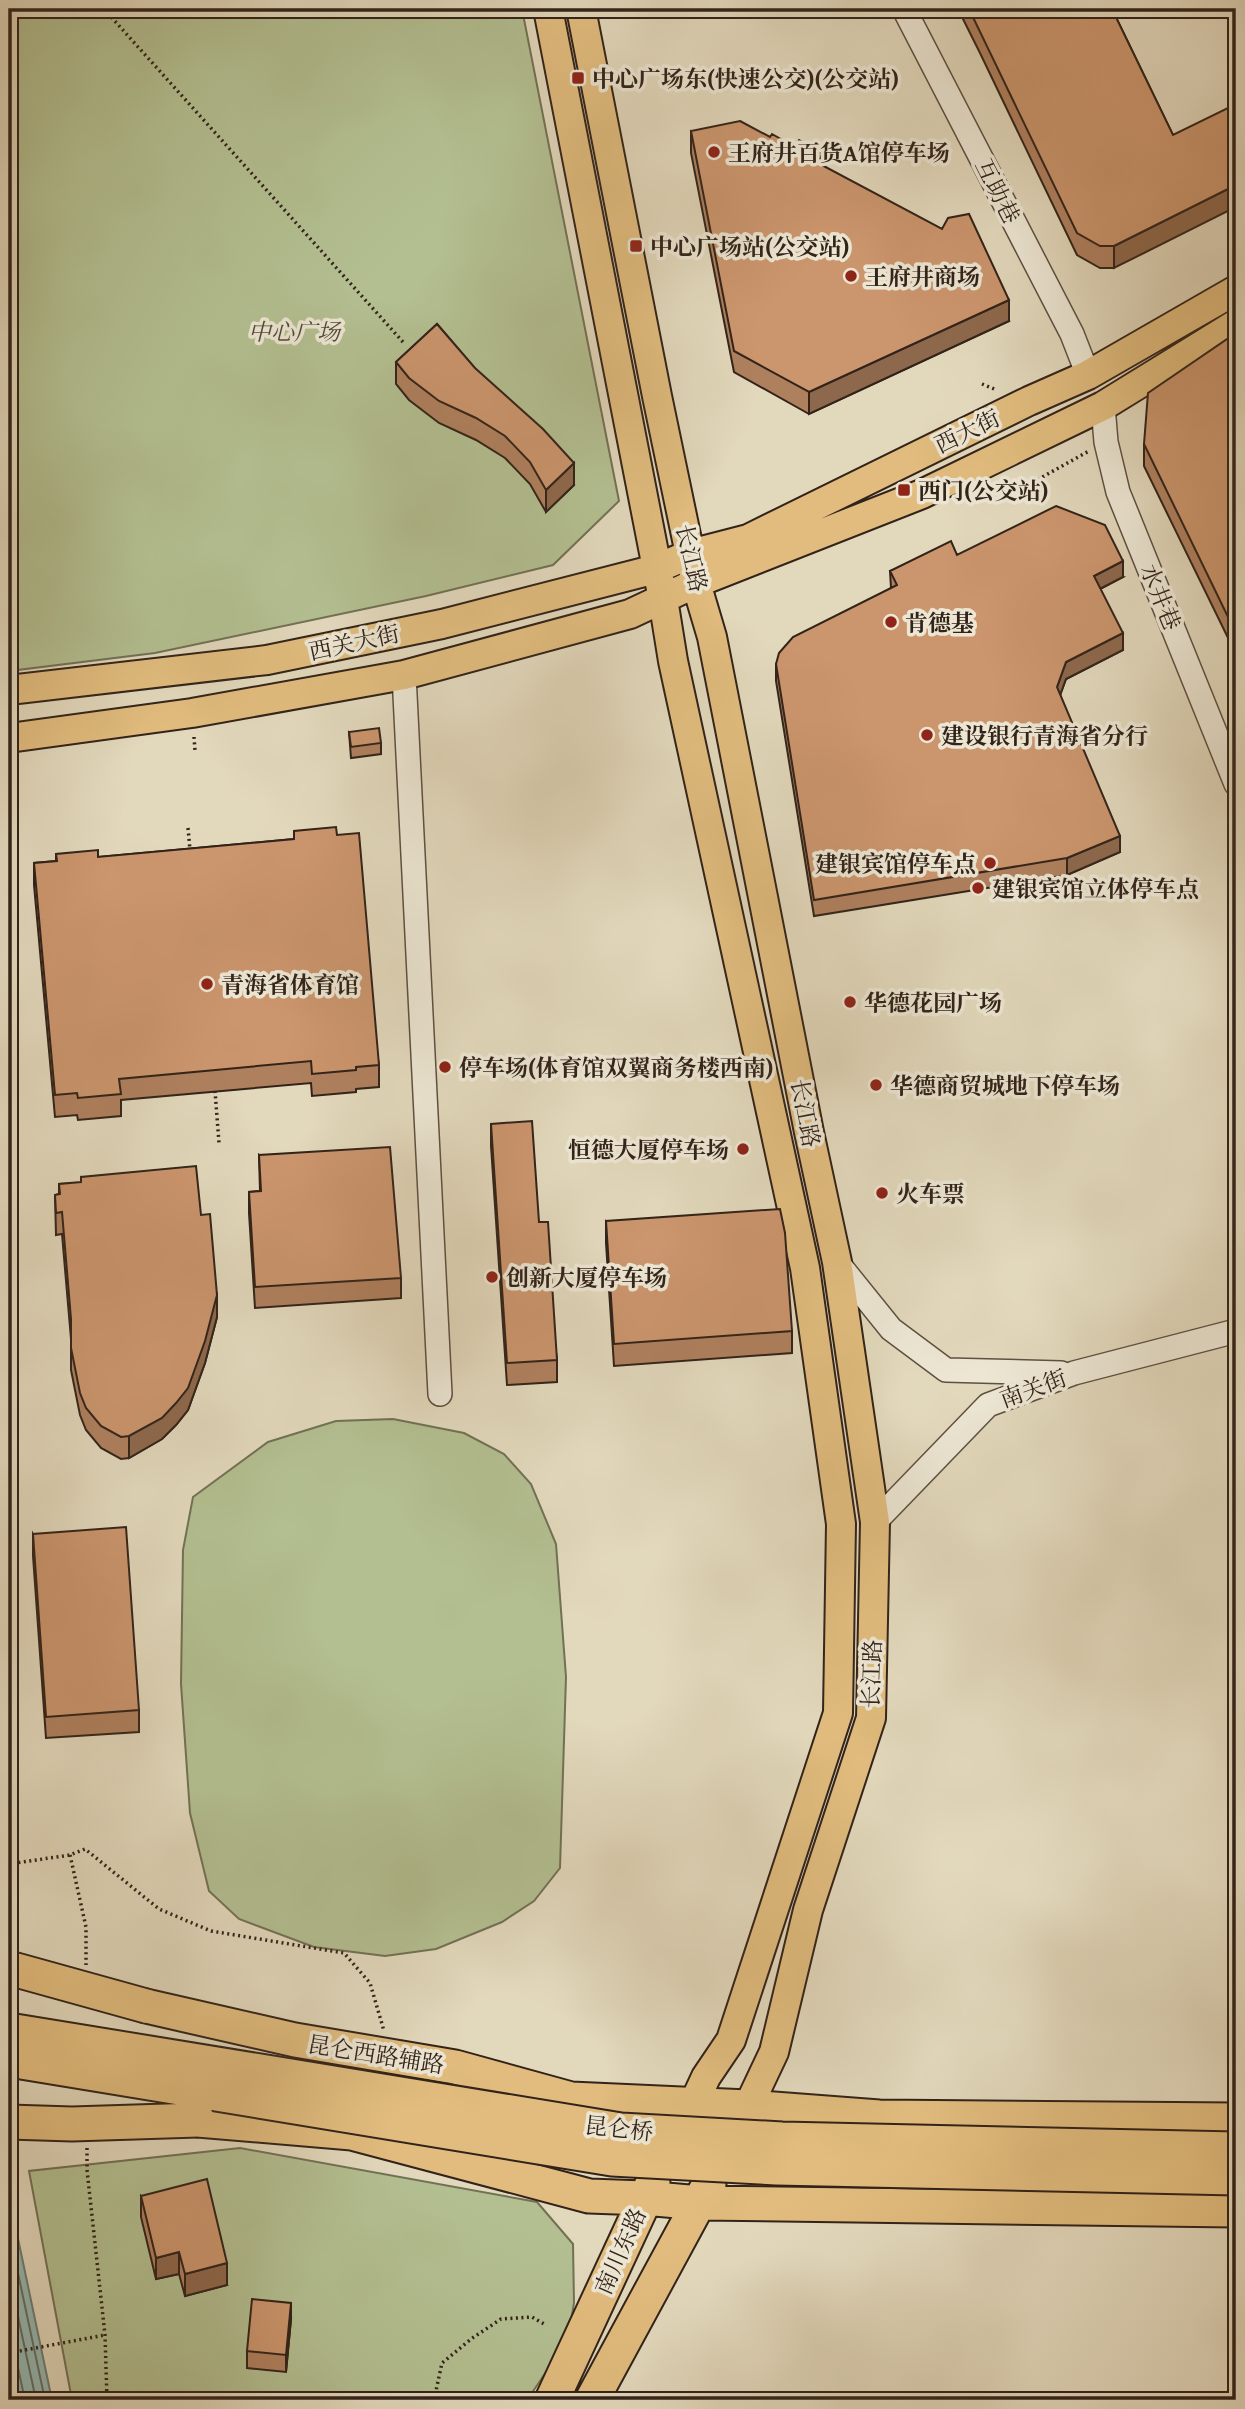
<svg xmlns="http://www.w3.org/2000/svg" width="1245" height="2409" viewBox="0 0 1245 2409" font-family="'Gentium Book Plus','Noto Serif SC',serif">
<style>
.green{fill:#b3bf91;stroke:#727156;stroke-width:2}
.water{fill:#95b9b2;stroke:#6d7d75;stroke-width:2}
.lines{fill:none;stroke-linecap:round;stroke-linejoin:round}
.shore{stroke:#646e66;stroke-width:2}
.minor-casing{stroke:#5e5042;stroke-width:26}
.major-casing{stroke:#32231a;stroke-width:32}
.highway-casing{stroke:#32231a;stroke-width:37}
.path{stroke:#32231a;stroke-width:3.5;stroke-dasharray:2 3.5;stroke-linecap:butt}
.minor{stroke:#ece6d3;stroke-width:23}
.major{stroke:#e1bc7e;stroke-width:28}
.highway{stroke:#e1bc7e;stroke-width:33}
.highway-bridge-casing{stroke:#32231a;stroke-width:37;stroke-linecap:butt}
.highway-bridge{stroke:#e1bc7e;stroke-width:33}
.wall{fill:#af805e;stroke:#32231a;stroke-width:2}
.shaded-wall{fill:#8e684c;stroke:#32231a;stroke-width:2}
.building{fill:#cb956d;stroke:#32231a;stroke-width:2}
.poi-dot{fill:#8f2418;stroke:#ece6d3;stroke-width:2.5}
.labels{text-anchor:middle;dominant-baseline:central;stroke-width:7;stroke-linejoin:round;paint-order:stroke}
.poi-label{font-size:23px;font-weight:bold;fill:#32231a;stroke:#ece6d3;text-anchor:start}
.street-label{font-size:23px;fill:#32231a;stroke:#ece6d3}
.park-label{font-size:23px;font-style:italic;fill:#524a38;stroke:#ece6d3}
</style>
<rect width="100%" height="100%" fill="#e2d8bc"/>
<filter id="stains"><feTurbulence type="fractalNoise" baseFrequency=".00286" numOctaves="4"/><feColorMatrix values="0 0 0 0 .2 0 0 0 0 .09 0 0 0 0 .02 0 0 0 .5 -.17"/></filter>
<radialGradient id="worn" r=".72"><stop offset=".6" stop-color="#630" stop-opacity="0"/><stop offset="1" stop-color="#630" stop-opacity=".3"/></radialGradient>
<path class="green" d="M9,9H522L619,501L553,565L426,596L155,653L9,671Z
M393,1419L464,1433L504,1454L531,1484L556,1544L566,1677L560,1868L534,1901L502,1922L436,1949L385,1956L314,1947L239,1919L209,1891L190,1813L181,1684L183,1550L193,1497L268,1442L336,1421Z
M240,2148L537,2202L573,2244L574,2303L568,2340L527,2400H72L29,2171Z"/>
<path class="water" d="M9,2196L52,2400H9Z"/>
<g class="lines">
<path class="shore" d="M9,2231L45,2400
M9,2275L36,2400
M9,2327L25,2400"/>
<defs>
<path id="minor" d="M904,9L1072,334L1088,375
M1103,406L1106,442L1118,492L1236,784
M404,675L440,1394
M837,1262L891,1329L946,1370L1061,1373
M875,1522L988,1405L1074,1373L1236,1331"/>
<path id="major" d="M548,9L663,599L673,661L805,1268L841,1524L838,1713L731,2040L706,2077L693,2105
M581,9L657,396L696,583L712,637L809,1132L837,1262L875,1522L871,1718L808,1910L774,2052L748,2107
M9,690L267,660L442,624L656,569L690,554L748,539L1029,401L1088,375L1236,290
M9,738L192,713L404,675L630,614L696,583L922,494L1103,406L1236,324"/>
<path id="highway" d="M146,2006L295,2040L455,2067L571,2099L748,2107L879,2117L1236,2120
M198,2120L352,2133L589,2196L644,2198L700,2203L1236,2210
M552,2400L653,2182
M592,2400L709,2184"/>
</defs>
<use href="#minor" class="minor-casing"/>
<use href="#major" class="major-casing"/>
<use href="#highway" class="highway-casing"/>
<path class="path" d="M104,9L403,342
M982,384L997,390
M1028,485L1089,451
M194,737L195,751
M188,828L190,850
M215,1091L219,1143
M70,1855L86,1927V1965
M9,1857V1864L70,1855L85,1849L159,1909L211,1931L344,1953L370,1983L384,2031
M87,2148V2170L105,2335L107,2400
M9,2353L105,2335
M434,2400L442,2363L471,2339L501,2319L532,2317L546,2325"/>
<use href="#minor" class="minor"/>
<use href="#major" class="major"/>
<use href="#highway" class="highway"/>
<defs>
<path id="highway-bridge" d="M9,1968L146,2006
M9,2030L621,2130L782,2139L1236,2149
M9,2060L612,2159L777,2168L1236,2178
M9,2122L72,2124L198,2120"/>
</defs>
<use href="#highway-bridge" class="highway-bridge-casing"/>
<use href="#highway-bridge" class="highway-bridge"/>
</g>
<path class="wall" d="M958,9H1112L1173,135L1114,268H1100L1077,255L980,53Z
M691,131L823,165L1009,321L809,414L734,372L691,153Z
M437,324L574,485L546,512L530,484L505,458L476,440L439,423L409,400L396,384V362Z
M1236,333V637L1229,640L1144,466V444Z
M957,555L1123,577L1100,589L1123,650L1066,679L1060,695L1120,852L1067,875L814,916L776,681V664L891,588L890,571Z
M349,732L381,743V754L351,758Z
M294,831L337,835L379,1065V1087L356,1089V1092L312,1096L311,1083L121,1100V1116L78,1120L77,1115L55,1117L34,885V863L56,861V854L98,857L294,839Z
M491,1124L539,1222L557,1360V1382L507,1385L491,1146Z
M259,1155L401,1278V1298L255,1308L249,1213V1192L260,1191Z
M81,1177L201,1215L217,1317L205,1363L188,1410L176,1425L162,1439L129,1458L121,1459L101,1448L86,1430L80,1415L71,1370V1339L62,1234L56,1235L55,1195L59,1194V1184L81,1183Z
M606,1221L792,1331V1353L614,1366L606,1243Z
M33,1534L139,1710V1732L46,1738L33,1556Z
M141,2196L227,2285L185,2296L179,2274L156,2279L141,2217Z
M291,2319L286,2372L247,2368V2351Z"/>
<path class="shaded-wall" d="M823,153V175L818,163Z
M1236,185V207L1114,268V246Z
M1009,300V321L809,414V392Z
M574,463V485L546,512V490Z
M1123,561V577L1094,592V576Z
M1236,615V637L1229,640V619Z
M1123,633V650L1066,679L1057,704V687L1066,662Z
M1120,836V852L1067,875V858Z
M217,1295V1317L205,1363L188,1410L176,1425L162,1439L129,1458V1436Z
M179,2252V2274L156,2279V2258Z
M227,2263V2285L185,2296V2274Z
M291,2303V2319L286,2372V2355Z"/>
<path class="building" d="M969,9H1112L1173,135L1236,104V185L1114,246H1100L1077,233Z
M740,121L770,137L772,134L795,147L799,140L823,153L818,163L942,229L948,218L969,214L1009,300L809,392L734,351L691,131Z
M437,324L475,368L543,429L574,463L546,490L530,462L505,436L476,418L439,401L409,378L396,362Z
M1236,333V615L1229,619L1144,444L1148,393Z
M1056,506L1105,525L1123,561L1094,576L1123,633L1066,662L1057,687L1120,836L1067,858L814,900L776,664L779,653L793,637L897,585L890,571L951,541L957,555Z
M379,728L381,743L351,747L349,732Z
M336,827L337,835L359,833L379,1065L356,1067V1070L312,1074L311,1061L119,1079L121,1094L78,1098L77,1093L55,1095L34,863L57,861L56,854L98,850V857L294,839V831Z
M532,1121L539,1222H548L557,1360L507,1363L491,1124Z
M390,1147L401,1278L255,1287L249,1192L261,1191L259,1155Z
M196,1166L201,1215L210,1214L217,1295L205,1341L188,1388L176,1403L162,1418L129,1436L121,1437L101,1426L86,1408L80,1393L71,1348V1319L62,1212L56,1213L55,1195L60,1194L59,1184L81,1182V1177Z
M780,1209L785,1233L792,1331L614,1344L606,1221Z
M126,1527L139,1710L46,1717L33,1534Z
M207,2179L227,2263L185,2274L179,2252L156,2258L141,2196Z
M252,2299L291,2303L286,2355L247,2351Z"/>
<g class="poi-dot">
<rect x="571" y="71" width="14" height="14" rx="3.5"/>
<circle cx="714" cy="152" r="7"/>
<rect x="629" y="239" width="14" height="14" rx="3.5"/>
<circle cx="851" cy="276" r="7"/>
<rect x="897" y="483" width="14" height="14" rx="3.5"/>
<circle cx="891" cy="622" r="7"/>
<circle cx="927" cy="735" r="7"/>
<circle cx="990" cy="863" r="7"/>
<circle cx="978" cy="888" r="7"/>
<circle cx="207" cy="984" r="7"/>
<circle cx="850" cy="1002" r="7"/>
<circle cx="445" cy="1067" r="7"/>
<circle cx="876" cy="1085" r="7"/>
<circle cx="743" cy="1149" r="7"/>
<circle cx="882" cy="1193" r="7"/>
<circle cx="492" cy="1277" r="7"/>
</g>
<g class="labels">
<g class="poi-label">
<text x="592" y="78">中心广场东(快速公交)(公交站)</text>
<text x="728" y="152">王府井百货A馆停车场</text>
<text x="650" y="246">中心广场站(公交站)</text>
<text x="865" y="276">王府井商场</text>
<text x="918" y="490">西门(公交站)</text>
<text x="905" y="622">肯德基</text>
<text x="941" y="735">建设银行青海省分行</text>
<text x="976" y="863" text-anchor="end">建银宾馆停车点</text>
<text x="992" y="888">建银宾馆立体停车点</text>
<text x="221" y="984">青海省体育馆</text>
<text x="864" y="1002">华德花园广场</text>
<text x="459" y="1067">停车场(体育馆双翼商务楼西南)</text>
<text x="890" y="1085">华德商贸城地下停车场</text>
<text x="729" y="1149" text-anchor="end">恒德大厦停车场</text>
<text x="896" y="1193">火车票</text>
<text x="506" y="1277">创新大厦停车场</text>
</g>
<g class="street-label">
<text transform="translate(998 191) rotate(63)">互助巷</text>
<text transform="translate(967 431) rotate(-26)">西大街</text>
<text transform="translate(692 558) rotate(77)">长江路</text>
<text transform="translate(1161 597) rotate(68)">水井巷</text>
<text transform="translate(354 642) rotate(-12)">西关大街</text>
<text transform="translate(806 1113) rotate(79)">长江路</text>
<text transform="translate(1033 1388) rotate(-20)">南关街</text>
<text transform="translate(871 1674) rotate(-88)">长江路</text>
<text transform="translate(376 2054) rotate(9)">昆仑西路辅路</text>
<text transform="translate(619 2128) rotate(6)">昆仑桥</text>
<text transform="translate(620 2251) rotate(-66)">南川东路</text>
</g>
<g class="park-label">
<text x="294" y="331">中心广场</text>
</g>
</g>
<rect width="1245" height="2409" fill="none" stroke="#e2d8bc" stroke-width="35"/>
<rect x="10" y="10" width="1224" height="2388" fill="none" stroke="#32231a" stroke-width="3.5"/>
<rect x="18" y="18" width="1210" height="2374" fill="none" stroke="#32231a" stroke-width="2"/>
<rect width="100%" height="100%" filter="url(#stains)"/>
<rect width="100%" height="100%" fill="url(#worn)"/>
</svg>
